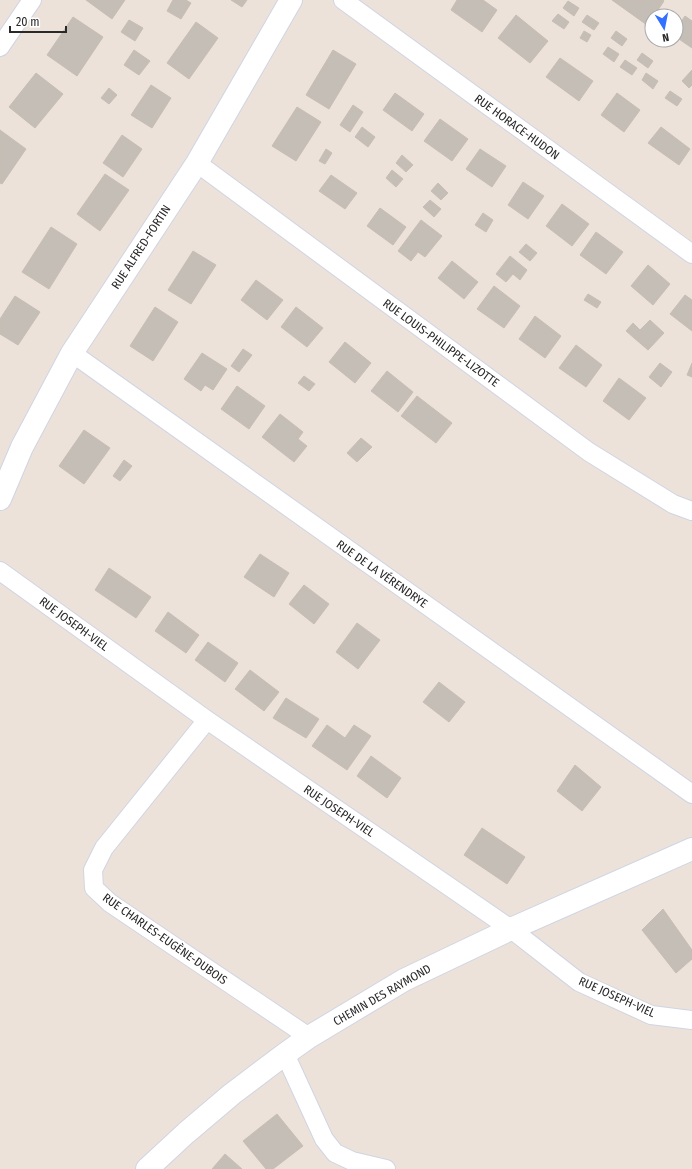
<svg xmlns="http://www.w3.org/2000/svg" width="692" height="1169" viewBox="0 0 692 1169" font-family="'Fira Sans Condensed',sans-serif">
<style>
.building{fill:#c4beb6;stroke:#c8beb3}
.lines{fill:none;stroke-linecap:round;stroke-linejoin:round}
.street-casing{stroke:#cfd5e3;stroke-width:20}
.secondary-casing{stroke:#cfd5e3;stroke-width:24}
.street{stroke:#fff;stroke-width:18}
.secondary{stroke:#fff;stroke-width:22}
.labels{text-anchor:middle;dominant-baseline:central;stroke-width:4;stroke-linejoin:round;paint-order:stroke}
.street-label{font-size:12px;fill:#292929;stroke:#fff}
</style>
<rect width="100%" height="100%" fill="#ece2da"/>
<path class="building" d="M86,0H125L112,19Z
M173,0H186L191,3L181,19L167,11Z
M231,0H247L242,7Z
M457,0H483L497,10L482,32L451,10Z
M612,0H663L664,1L654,16H652V18L647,25Z
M568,1L579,8L574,16L563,8Z
M558,14L569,22L564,29L552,21Z
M516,15L548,41L530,63L498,38Z
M587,15L599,23L594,30L582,22Z
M685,16L692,21V48L676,37V29Z
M73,17L103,37L77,76L47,55Z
M129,20L143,28L135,41L121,32Z
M196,22L218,38L189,79L167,63Z
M584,31L591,35L587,42L580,38Z
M616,31L627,39L622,46L611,38Z
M608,47L619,54L614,62L603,54Z
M134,50L150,61L139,75L124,65Z
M333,50L356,64L329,109L306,95Z
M642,53L653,61L648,68L637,60Z
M560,58L593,81L579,101L546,77Z
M625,60L637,68L632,75L620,67Z
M692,70V85L689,88L682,81Z
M36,73L63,94L35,128L9,107Z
M646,73L658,81L653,89L642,80Z
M151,85L171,98L152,128L131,115Z
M109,88L117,95L109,104L101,98Z
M670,91L682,99L677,106L665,98Z
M395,93L424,114L412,131L383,110Z
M617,93L640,110L624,132L601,115Z
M353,105L363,112L350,132L340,125Z
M297,107L321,122L296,161L272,146Z
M440,119L468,139L452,161L424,141Z
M362,127L375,137L368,147L355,137Z
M661,127L690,149L679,165L648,143Z
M0,130L26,149L2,184L0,183Z
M122,135L142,149L123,177L103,163Z
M326,149L332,153L325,164L319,161Z
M480,149L506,166L492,187L466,169Z
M402,155L413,165L406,172L396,163Z
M392,170L403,179L396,187L386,178Z
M105,174L129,190L100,231L77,214Z
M331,175L357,193L345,209L319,191Z
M523,182L544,196L528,219L508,205Z
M438,183L448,193L441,200L431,191Z
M430,200L441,209L434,217L423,207Z
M562,204L589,224L572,246L546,226Z
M380,208L406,227L393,245L367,226Z
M483,213L493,220L486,232L475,225Z
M421,220L442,236L425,257L418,252L411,261L398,251Z
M51,227L77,244L49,289L22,272Z
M596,232L623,252L606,274L580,255Z
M526,244L537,253L530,261L519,252Z
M193,251L216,265L191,304L168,290Z
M510,256L527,270L520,280L513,274L506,282L496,274Z
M452,261L478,282L464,299L438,278Z
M648,265L670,284L653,305L631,286Z
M256,280L283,300L267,320L241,300Z
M494,286L520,306L504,328L477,309Z
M588,294L601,302L597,308L584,300Z
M685,295L692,300V331L670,314Z
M15,296L40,312L18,345L0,334V319Z
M155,307L178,322L153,361L130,346Z
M296,307L323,328L307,347L281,327Z
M535,316L561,336L545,358L519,339Z
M650,320L664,333L648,350L626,331L633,323L640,330Z
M345,342L371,363L355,383L329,362Z
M576,345L602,365L586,387L559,368Z
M243,349L252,355L239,372L231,366Z
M202,353L227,369L213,390L205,385L201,391L184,379Z
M660,363L672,372L661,387L649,377Z
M692,363V377L687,375Z
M387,371L413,392L398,412L371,391Z
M304,376L315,384L309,391L298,383Z
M619,378L646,398L629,420L603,401Z
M237,386L265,406L249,429L221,409Z
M417,396L452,423L436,443L401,416Z
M280,414L303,432L298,439L307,446L294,462L262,437Z
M84,430L110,448L84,484L59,466Z
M361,438L372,447L357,462L347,453Z
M124,460L132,466L120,481L113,476Z
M260,554L289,573L274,597L244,577Z
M109,568L151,597L136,618L95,590Z
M304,585L329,604L314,624L289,604Z
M168,612L199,635L186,653L155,631Z
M357,623L380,640L358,669L336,652Z
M208,642L238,663L225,682L195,660Z
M250,670L279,692L264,711L235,689Z
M439,682L465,702L449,722L423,702Z
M286,698L319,719L306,738L273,718Z
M327,725L345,738L354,725L371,736L347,770L312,746Z
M371,756L401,778L387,798L357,776Z
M575,765L601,787L582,811L557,791Z
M482,828L525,857L507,884L464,855Z
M663,909L692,950V959L676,973L642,930Z
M277,1114L303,1146L273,1169H266L243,1141Z
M225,1154L242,1169H212Z"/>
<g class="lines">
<defs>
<path id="street" d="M343,0L692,254
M0,47L32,0
M197,163L589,452L673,504L692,511
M72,353L692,794
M0,571L207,720L511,929L579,982L651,1015L692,1020
M207,720L104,848L93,870L94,888L110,903L309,1037
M285,1054L324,1139L335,1153L352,1161L386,1169"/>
<path id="secondary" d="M0,499L22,447L72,353L197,163L291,0
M147,1169L186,1133L232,1094L285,1054L309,1037L404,980L511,929L692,849"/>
</defs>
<use href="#street" class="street-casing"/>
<use href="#secondary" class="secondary-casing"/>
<use href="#street" class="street"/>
<use href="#secondary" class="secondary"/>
</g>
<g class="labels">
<g class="street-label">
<text transform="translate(517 127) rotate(36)">RUE HORACE-HUDON</text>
<text transform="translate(141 247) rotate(-57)">RUE ALFRED-FORTIN</text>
<text transform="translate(441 343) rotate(36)">RUE LOUIS-PHILIPPE-LIZOTTE</text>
<text transform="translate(382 574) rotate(35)">RUE DE LA VÉRENDRYE</text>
<text transform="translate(74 624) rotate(36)">RUE JOSEPH-VIEL</text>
<text transform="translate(339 811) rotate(34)">RUE JOSEPH-VIEL</text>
<text transform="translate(165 939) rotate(35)">RUE CHARLES-EUGÈNE-DUBOIS</text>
<text transform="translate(382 995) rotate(-30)">CHEMIN DES RAYMOND</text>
<text transform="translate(617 997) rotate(24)">RUE JOSEPH-VIEL</text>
</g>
</g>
<g transform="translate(664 28) rotate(170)"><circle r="19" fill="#ffffff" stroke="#a9a9a9"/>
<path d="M0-3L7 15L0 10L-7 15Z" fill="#3470ff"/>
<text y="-6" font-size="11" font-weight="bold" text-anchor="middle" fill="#292929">N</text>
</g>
<path d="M10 26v6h56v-6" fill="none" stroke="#292929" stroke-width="2"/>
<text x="16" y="26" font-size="12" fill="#292929" stroke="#ffffff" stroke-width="3" paint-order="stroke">20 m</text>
</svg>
